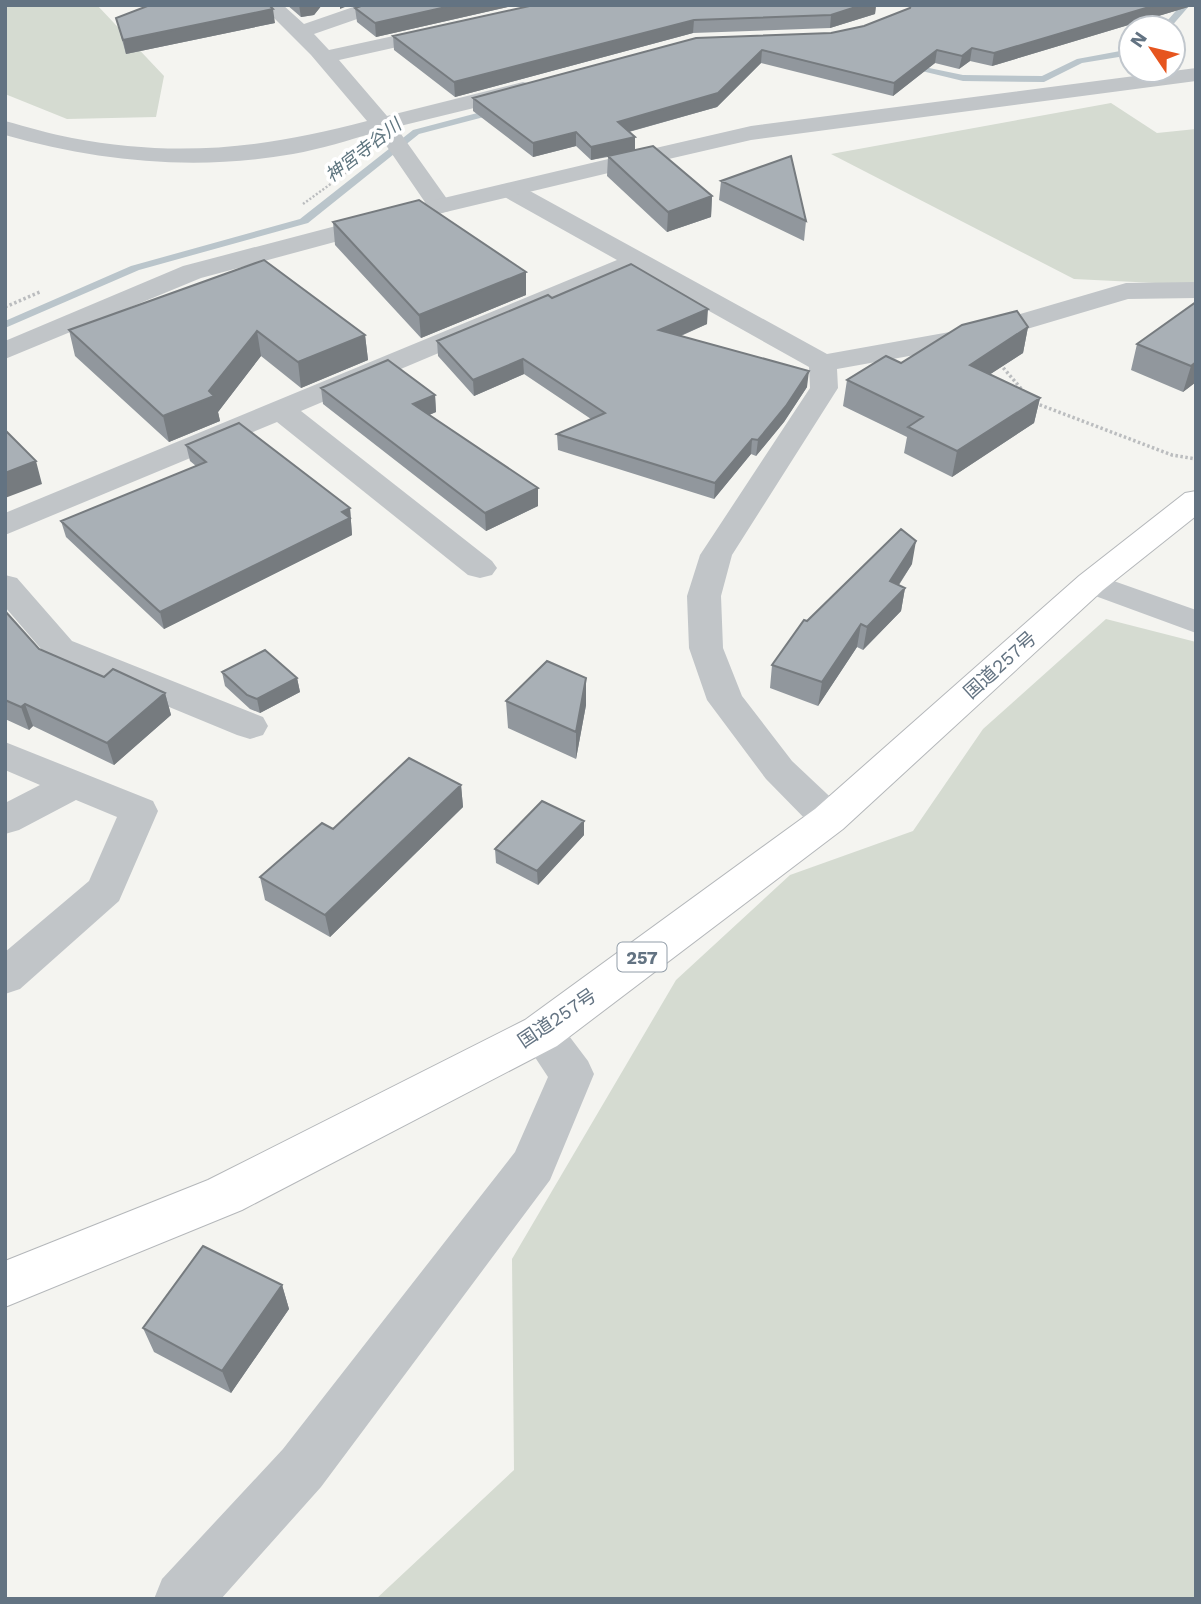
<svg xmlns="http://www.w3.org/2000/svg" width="1201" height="1604" viewBox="0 0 1201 1604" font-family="'Work Sans','Noto Sans JP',sans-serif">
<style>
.green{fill:#d5dbd1}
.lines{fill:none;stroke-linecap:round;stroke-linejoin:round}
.stream{fill:#bac5cb;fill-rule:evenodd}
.trunk-casing{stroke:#b4b7ba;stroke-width:2}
.path-far1{stroke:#bbbdbf;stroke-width:2.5;stroke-dasharray:2 2;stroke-linecap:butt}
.path{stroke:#bbbdbf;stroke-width:3.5;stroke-dasharray:2.5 2.5;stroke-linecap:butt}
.minor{fill:#c1c5c8;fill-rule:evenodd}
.tertiary{fill:#c1c5c8;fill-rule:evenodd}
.trunk{fill:#fff;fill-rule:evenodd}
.wall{fill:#91979d}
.shaded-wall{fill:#767b7f}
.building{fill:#a9b0b6;stroke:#767b7f;stroke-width:2}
.labels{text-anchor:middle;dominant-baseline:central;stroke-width:7;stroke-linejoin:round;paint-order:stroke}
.far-water-label{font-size:18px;font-style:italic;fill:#5e757f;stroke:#fff}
.shield{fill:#fff;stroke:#929da8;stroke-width:2}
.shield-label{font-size:18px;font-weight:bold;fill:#637382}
.street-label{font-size:19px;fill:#637382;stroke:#fff}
</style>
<rect width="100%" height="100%" fill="#f4f4f0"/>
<path class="green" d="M5,5H97L164,76L156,117L67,119L5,94Z
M1111,103L1157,133L1196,129V285L1074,279L831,154Z
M1106,619L1196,642V1599H376L514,1470L512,1259L676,980L790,875L913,831L983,729Z"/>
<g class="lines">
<path class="stream" d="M1181,5H1190L1170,28H1161Z
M1131,49V55L1082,63L1044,82L963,81L901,66L905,63L963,75L1042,76L1077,59Z
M500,107L505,110L503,112L419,134L308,223L139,270L5,328V321L131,266L300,219L413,130Z"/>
<defs>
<path id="trunk" d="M1196,491V516L1103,590L843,829L557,1046L242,1210L5,1307V1261L208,1180L525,1020L815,809L1079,576L1185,493Z"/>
</defs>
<use href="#trunk" class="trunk-casing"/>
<path class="path-far1" d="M303,204L350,170"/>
<path class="path" d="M5,307L40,292
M1000,364L1024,392
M1035,403L1172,455L1196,459"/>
<path class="minor" d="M261,5H283L304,24L359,5H389L386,9L314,34L329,50L444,25L451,27L454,31L451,35L339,60L387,116L523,82L531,84L534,89L531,94L396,127L452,206L449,211L440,213L431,211L377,132C349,140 321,149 293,154C197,171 99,162 5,135V121C28,127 50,134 72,138C177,158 266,148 367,121L311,55Z
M510,183L519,185L827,354L972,328L1126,283L1196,282V298L1128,299L976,344L837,369L838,388L732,555L721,596L723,648L742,696L792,761L843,809L848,819L843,829L829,833L815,829L766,779L707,700L689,648L687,596L700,555L810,388L809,367L636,270L301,411L492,561L497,568L492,575L480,578L468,575L277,422L5,535V513L617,260L501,195L498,190L501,185Z
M1091,573L1196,610V633L1079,590L1074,583L1079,576Z
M5,575L17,578L72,641L263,717L268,726L263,735L250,739L237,735L48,657L5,607Z
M5,742L153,801L158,811L119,901L20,989L5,994V952L89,881L117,817L76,800L19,830L5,834V803L40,785L5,770Z
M541,1015L557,1020L588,1061L594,1074L550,1180L321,1487L221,1599H154L162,1579L283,1449L515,1152L548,1077L519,1033L525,1020Z"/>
<path class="tertiary" d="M1196,68V81L751,140L621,170L446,212L201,278L5,359V341L183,266L431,201L621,156L751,126Z"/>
<use href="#trunk" class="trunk"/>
</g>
<path class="wall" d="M287,5H322L314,15L301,17Z
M364,5H517L376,37L357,22L355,8Z
M534,5H876L875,14L830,28L693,33L455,97L394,50L393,36Z
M911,5H1195L992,66L970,61L959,69L935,63L893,96L761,63L717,107L629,132L635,150L712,196L711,217L667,232L607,176L608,157L591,160L576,146L533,157L473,111V98L831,33L864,26L910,8Z
M116,18L275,23L126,54Z
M721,181L806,221L804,241L719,200Z
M333,222L526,295L421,338L335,245Z
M264,260L365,335L368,360L301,388L261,356L218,412L220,421L169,442L75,356L69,330Z
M552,298L707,324L681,336L807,387L784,422L756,456L751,454L714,499L558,450L557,434L591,419L524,374L474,396L438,356L437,341Z
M1196,302V382L1183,392L1131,370L1137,344Z
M1028,327L1023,353L990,374L1040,398L1034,423L952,477L904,453L907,437L843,406L847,380L901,363Z
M321,388L435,395L436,412L429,415L538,506L486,531L323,404Z
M186,445L350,508L352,535L164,629L66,537L61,521L196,466L190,461Z
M912,564L899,585L905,588L901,611L863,650L857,647L818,706L770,688L772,665L807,621Z
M5,611L39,649L104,677L165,693L171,715L114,765L33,726L29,730L5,719Z
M222,672L297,678L300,692L260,713L250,709L225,686Z
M506,701L586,705L576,759L508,728Z
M461,785L463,807L330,937L265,900L260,877L333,829Z
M584,821V835L538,885L496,863L495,849Z
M282,1285L289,1309L231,1393L154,1352L143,1328Z"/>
<path class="shaded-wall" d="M299,5H322L314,15L301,17Z
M340,5H350L340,9Z
M455,5H517L376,37L375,23Z
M862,5H876L875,14L830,28L831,15Z
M1156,5H1195L992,66L994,53Z
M273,9L275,23L126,54L123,40Z
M694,20L693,33L455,97L454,82Z
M972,48L970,61L959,69L962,56Z
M762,50L761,63L717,107L617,135L618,122Z
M937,50L935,63L893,96L894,83Z
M576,132V146L533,157V143Z
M635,137V150L591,160V147Z
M712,196L711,217L667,232L668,212Z
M526,272V295L421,338L419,315Z
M708,309L707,324L659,345V330Z
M1028,327L1023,353L966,390L970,365Z
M257,331L261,356L218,412L220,421L169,442L163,416L209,391Z
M365,335L368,360L301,388L298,362Z
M523,359L524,374L474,396L473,380Z
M1196,362V382L1183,392L1191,366Z
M809,371L807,387L784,422L756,456L758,440Z
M435,395L436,412L415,421L413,404Z
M1040,398L1034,423L952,477L957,451Z
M752,439L751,454L714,499L715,483Z
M36,461L42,484L5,498V473Z
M538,488V506L486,531L485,513Z
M350,508L352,535L164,629L160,612Z
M916,541L912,564L886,604L890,581Z
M905,588L901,611L863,650L867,627Z
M861,624L857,647L818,706L822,682Z
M297,678L300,692L260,713L257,699Z
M586,678V705L576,759V732Z
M165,693L171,715L114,765L107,743Z
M25,704L33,726L29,730L21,707Z
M461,785L463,807L330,937L325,915Z
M584,821V835L538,885L537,871Z
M282,1285L289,1309L231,1393L222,1371Z"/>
<path class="building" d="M150,5H269L273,9L123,40L116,18Z
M364,5H455L375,23L355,8Z
M534,5H862L831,15L694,20L454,82L393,36Z
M911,5H1156L994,53L972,48L962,56L937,50L894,83L762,50L718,93L618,122L635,137L591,147L576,132L533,143L473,98L696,38L831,33L864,26L910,8Z
M653,146L712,196L668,212L608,156Z
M791,156L806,221L721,181Z
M419,200L526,272L419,315L333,222Z
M264,260L365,335L298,362L257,331L209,391L214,396L163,416L69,330Z
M631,264L708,309L659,330L809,371L786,406L758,440L752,439L715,483L557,434L605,413L523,359L473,380L437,341L548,295L552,298Z
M1196,302V362L1191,366L1137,344Z
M1017,311L1028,327L970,365L1040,398L957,451L908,427L923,417L847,380L886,356L901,363L962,325Z
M388,360L435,395L413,404L538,488L485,513L321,388Z
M239,423L350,508L342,512L350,518L160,612L61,521L206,462L186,445Z
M5,430L36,461L5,473Z
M901,529L916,541L890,581L905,588L867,627L861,624L822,682L772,665L804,620L807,621Z
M5,611L39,649L104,677L113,669L165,693L107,743L25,704L21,707L5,700Z
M265,650L297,678L257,699L247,695L222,672Z
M547,661L586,678L576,732L506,701Z
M409,758L461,785L325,915L260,877L322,823L333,829Z
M542,801L584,821L537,871L495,849Z
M203,1246L282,1285L222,1371L143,1328Z"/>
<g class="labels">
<g class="far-water-label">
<text transform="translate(363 150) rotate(-38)">神宮寺谷川</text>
</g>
<rect class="shield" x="617.5" y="942.5" width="49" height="29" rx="5"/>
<g class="shield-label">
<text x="642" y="957">257</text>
</g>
<g class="street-label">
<text transform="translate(1000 665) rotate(-42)">国道257号</text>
<text transform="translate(557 1018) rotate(-34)">国道257号</text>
</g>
</g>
<rect width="1201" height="1604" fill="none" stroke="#637382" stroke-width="14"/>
<g transform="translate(1152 49) rotate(305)"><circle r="33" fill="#ffffff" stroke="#c1c7cd" stroke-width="2"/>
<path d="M0-5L12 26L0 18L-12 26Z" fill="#e6551f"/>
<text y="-10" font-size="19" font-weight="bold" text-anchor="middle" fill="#637382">N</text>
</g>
</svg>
